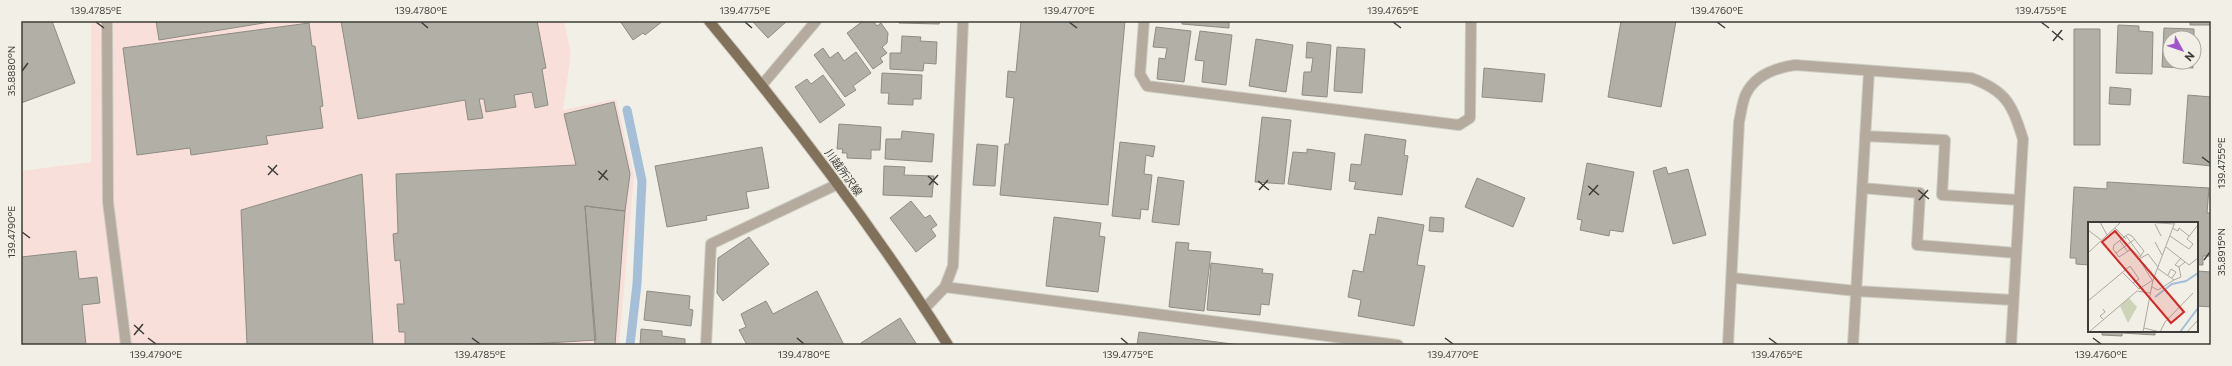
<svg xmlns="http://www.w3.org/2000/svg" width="2232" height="366" viewBox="0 0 2232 366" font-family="Commissioner,'Noto Sans JP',sans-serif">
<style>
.industrial{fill:#f9dfda}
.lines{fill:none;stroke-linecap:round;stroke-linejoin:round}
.stream{stroke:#a5bfd9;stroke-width:9}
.building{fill:#b2b0a6;stroke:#8e8c83}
.service-casing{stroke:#ceccc3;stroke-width:12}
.minor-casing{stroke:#ceccc3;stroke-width:12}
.primary-casing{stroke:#ceccc3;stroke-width:12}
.service{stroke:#b4ab9e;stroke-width:10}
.minor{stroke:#b4ab9e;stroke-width:10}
.primary{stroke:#82715a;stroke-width:10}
.ticks{fill:none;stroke:#3d3c38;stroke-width:1.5}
.labels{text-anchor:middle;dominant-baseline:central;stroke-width:3;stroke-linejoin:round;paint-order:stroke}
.street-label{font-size:11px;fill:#3d3c38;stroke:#f2f0e6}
.inset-river{fill:none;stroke:#a5bfd9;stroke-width:2}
.inset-road{fill:none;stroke:#aaa8a0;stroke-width:1}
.view{fill:#d62828;fill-opacity:0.15;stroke:#d62828;stroke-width:2}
.inset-edge{fill:none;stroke:#3d3c38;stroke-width:2}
.neatline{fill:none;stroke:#3d3c38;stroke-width:1.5}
.ticks-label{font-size:10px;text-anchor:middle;fill:#3d3c38}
</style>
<rect width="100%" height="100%" fill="#f2f0e6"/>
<path class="industrial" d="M91,21H564L571,53L563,110L616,99L634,175L619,345H21V171L91,162Z"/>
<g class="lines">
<path class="stream" d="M627,110L642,181L637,284L630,345"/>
</g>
<path class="building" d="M21,21H52L75,83L21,103Z
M156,21H276L159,40Z
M341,21H537L546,68L542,69L548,105L535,108L532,92L514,95L516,107L486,112L484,99H479L483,118L468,120L465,100L358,119Z
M620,21H663L645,35L643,33L633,40Z
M752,21H787L768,38Z
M863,21H873L877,26L881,23L888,33L887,43L882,47L887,53L880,58L883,62L873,69L847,33Z
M899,21H940L939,24L899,23Z
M1021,21H1125L1108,205L1000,195L1005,144H1009L1014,98L1006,97L1008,71L1016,72Z
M1182,21H1229V28L1182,24Z
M1621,21H1676L1661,107L1608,97Z
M2190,21H2211V25H2190Z
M309,23L312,46H315L323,106L320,107L323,128L266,136L268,144L191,155L190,148L137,155L123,48Z
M2118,25L2139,26V31L2153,32L2152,74L2116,73Z
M1156,27L1191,31L1184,82L1157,79L1159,58L1165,59L1167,48L1153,47Z
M2164,28L2194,29V40V38H2170V62H2193V68L2162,67Z
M2074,29H2100V145H2074Z
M1200,31L1232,35L1226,85L1202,82L1204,61L1195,60Z
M902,36L921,37L920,41L937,42L936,64L924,63L923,71L890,69V53H901Z
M1256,39L1293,45L1286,92L1249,86Z
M1307,42L1331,45L1327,97L1302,95L1304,72H1311L1313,58H1306Z
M1337,47L1365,49L1362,93L1334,91Z
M823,48L830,58L838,52L844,61L856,52L871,73L853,86L856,90L845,97L814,55Z
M1484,68L1545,74L1542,102L1482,97Z
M882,73L922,75L921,99H913V105L888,104L889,93H881Z
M823,75L845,105L820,123L795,87L807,79L811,84Z
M2110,87L2131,89L2130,105L2109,104Z
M2188,95L2211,97V166L2183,163Z
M614,102L630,174L625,211L585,206L596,340L514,345H405V332H399L397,304H404L400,260L395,261L393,234L398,233L396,174L576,165L564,114Z
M1262,117L1291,120L1284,184L1255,182Z
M839,124L881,127L880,150H871V159L847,158V153H842L843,149H837Z
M902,131L934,134L932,162L885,159L886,139H901Z
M1365,134L1406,140L1404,155L1408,156L1402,195L1354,189L1356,182L1349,181L1351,164L1361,165Z
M1120,142L1155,146L1153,157L1146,155L1144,174L1152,175L1148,210L1141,209L1140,219L1112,216Z
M977,144L998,146L995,186L973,185Z
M762,147L769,188L746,192L749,208L706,216L707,220L667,227L655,166Z
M1307,149L1335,153L1331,190L1288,184L1293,152L1307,153Z
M1587,163L1634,172L1623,232L1610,230L1609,236L1580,230L1582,220L1577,219Z
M884,166L905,167L904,175L934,176L932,197L883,195Z
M1666,167L1668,174L1688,169L1706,235L1673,244L1653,171Z
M362,174L373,345H247L241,210Z
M1158,177L1184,181L1179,225L1152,222Z
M1477,178L1525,198L1513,227L1465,207Z
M2107,182L2209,188L2207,213H2211V256H2203V265H2197V223H2089V265L2076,264V258H2070L2074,187L2107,189Z
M911,201L925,218L930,215L937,225L931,229L936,236L916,252L890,218Z
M585,206L625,211L615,345H595Z
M1054,217L1101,223L1099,236L1105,237L1098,292L1046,286Z
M1378,217L1424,225L1417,265L1425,266L1414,326L1358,316L1361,300L1348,297L1353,270L1363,272L1370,234L1375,235Z
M1430,217L1444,218L1443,232L1429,231Z
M749,237L769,264L723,301L717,293L718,258Z
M1176,242L1189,243L1188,250L1211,252L1204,311L1169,307Z
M76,251L79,279L97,277L100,303L82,305L86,345H21V257Z
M1211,263L1263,269L1262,273L1273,274L1269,305L1261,304L1260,315L1207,310Z
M2197,271L2211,272V307L2197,306Z
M647,291L690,296L689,309L693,310L691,326L644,320Z
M817,291L844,345H747L739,330L746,327L741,314L766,301L773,314Z
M900,318L917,345H862L861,343Z
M641,329L662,331V336L685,339V345H640Z
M2102,331H2155V335L2122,333V336L2102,335Z
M1139,332L1240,345H1137Z"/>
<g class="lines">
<defs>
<path id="service" d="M107,21L108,202L126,345
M1144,21L1140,74L1147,86L1459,125L1470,118L1471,21
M1865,136L1945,140L1942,195L2019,200
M1862,188L1920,193L1917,245L2016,253
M1733,278L1856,291L2013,300
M945,287L1398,345
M1728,345L1739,122C1741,114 1742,102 1746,94C1755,75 1775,68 1795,65L1971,78C2007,91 2012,105 2023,139L2011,345
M1853,345L1869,71"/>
<path id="minor" d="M762,85L816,21
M925,308L945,287L953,266L963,21
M706,345L711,244L838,184"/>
<path id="primary" d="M709,21C795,124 876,231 948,345"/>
</defs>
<use href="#service" class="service-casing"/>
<use href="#minor" class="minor-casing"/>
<use href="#primary" class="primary-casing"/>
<use href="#service" class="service"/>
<use href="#minor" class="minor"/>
<use href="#primary" class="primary"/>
</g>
<path class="ticks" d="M96,22L104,28M421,22L428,28M745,22L752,28M1069,22L1077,28M1393,22L1401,28M1717,22L1725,28M2041,22L2049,28M2052,31L2063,40M2053,41L2062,30M22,71L28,63M2202,157L2210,163M268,166L278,175M598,171L608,180M268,175L277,165M928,176L938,185M599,180L607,170M1258,181L1269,190M929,185L938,175M1588,186L1599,195M1259,190L1268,180M1918,190L1929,199M1589,195L1598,185M1919,200L1928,190M22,232L30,238M2204,260L2210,252M134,325L144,334M134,335L143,324M148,338L156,344M472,338L480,344M797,338L804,344M1121,338L1128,344M1445,338L1453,344M1769,338L1777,344M2093,338L2101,344"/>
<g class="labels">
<g class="street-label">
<text transform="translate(844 172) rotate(54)">川越所沢線</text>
</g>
</g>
<g transform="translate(2088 222)">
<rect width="110" height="110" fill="#f2f0e6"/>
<path d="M41,76L49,85L40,101L32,84Z" fill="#ccd3b6"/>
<path class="inset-river" d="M67,75L84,62L98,59L110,51M92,110L110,86"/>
<path class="inset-road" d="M12,0L19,13M57,0L86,2M67,2L73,14M27,6L38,17M84,6L90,9L91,6L101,14M0,8L13,18M40,12L44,14L56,29L52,35L43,27L31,35L25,27L26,23ZM38,14L53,34M82,14L101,27L105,22L99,17L109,4M32,19L40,30M67,20L74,33M78,25L101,43L110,36M0,31L33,0M28,31L47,17M93,36L87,43L91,45L97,40M34,50L51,67L65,58M80,53L83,47L88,50L84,56M64,58L51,37L60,32L70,45M86,58L93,55L91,45M64,65L70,68L86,58L69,46M0,79L42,44L51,57L45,61M15,87L17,90L12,94L15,97M56,106L72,110M1,110L49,69L62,71M55,110L65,58L87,0M72,110L77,100L105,71M99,110L110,98"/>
<path class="view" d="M27,9L96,90L83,101L14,20Z"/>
<rect width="110" height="110" class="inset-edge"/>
</g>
<rect width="2232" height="366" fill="none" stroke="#f2f0e6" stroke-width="44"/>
<g transform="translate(2182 50) rotate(130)"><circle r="19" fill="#f2f0e6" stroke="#aaa8a0"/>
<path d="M0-3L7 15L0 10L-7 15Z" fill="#a156c9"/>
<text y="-6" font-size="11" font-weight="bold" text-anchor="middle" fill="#3d3c38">N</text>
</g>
<rect x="22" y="22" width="2188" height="322" class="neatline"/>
<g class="ticks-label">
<text x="96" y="14">139.4785°E</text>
<text x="421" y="14">139.4780°E</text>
<text x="745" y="14">139.4775°E</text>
<text x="1069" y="14">139.4770°E</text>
<text x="1393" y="14">139.4765°E</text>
<text x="1717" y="14">139.4760°E</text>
<text x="2041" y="14">139.4755°E</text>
<text transform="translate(11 71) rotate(-90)" y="4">35.8880°N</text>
<text transform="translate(2221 163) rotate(-90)" y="4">139.4755°E</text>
<text transform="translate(11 232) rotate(-90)" y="4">139.4790°E</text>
<text transform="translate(2221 252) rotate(-90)" y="4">35.8915°N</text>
<text x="156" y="358">139.4790°E</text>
<text x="480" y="358">139.4785°E</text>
<text x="804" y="358">139.4780°E</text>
<text x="1128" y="358">139.4775°E</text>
<text x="1453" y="358">139.4770°E</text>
<text x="1777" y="358">139.4765°E</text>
<text x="2101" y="358">139.4760°E</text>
</g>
</svg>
